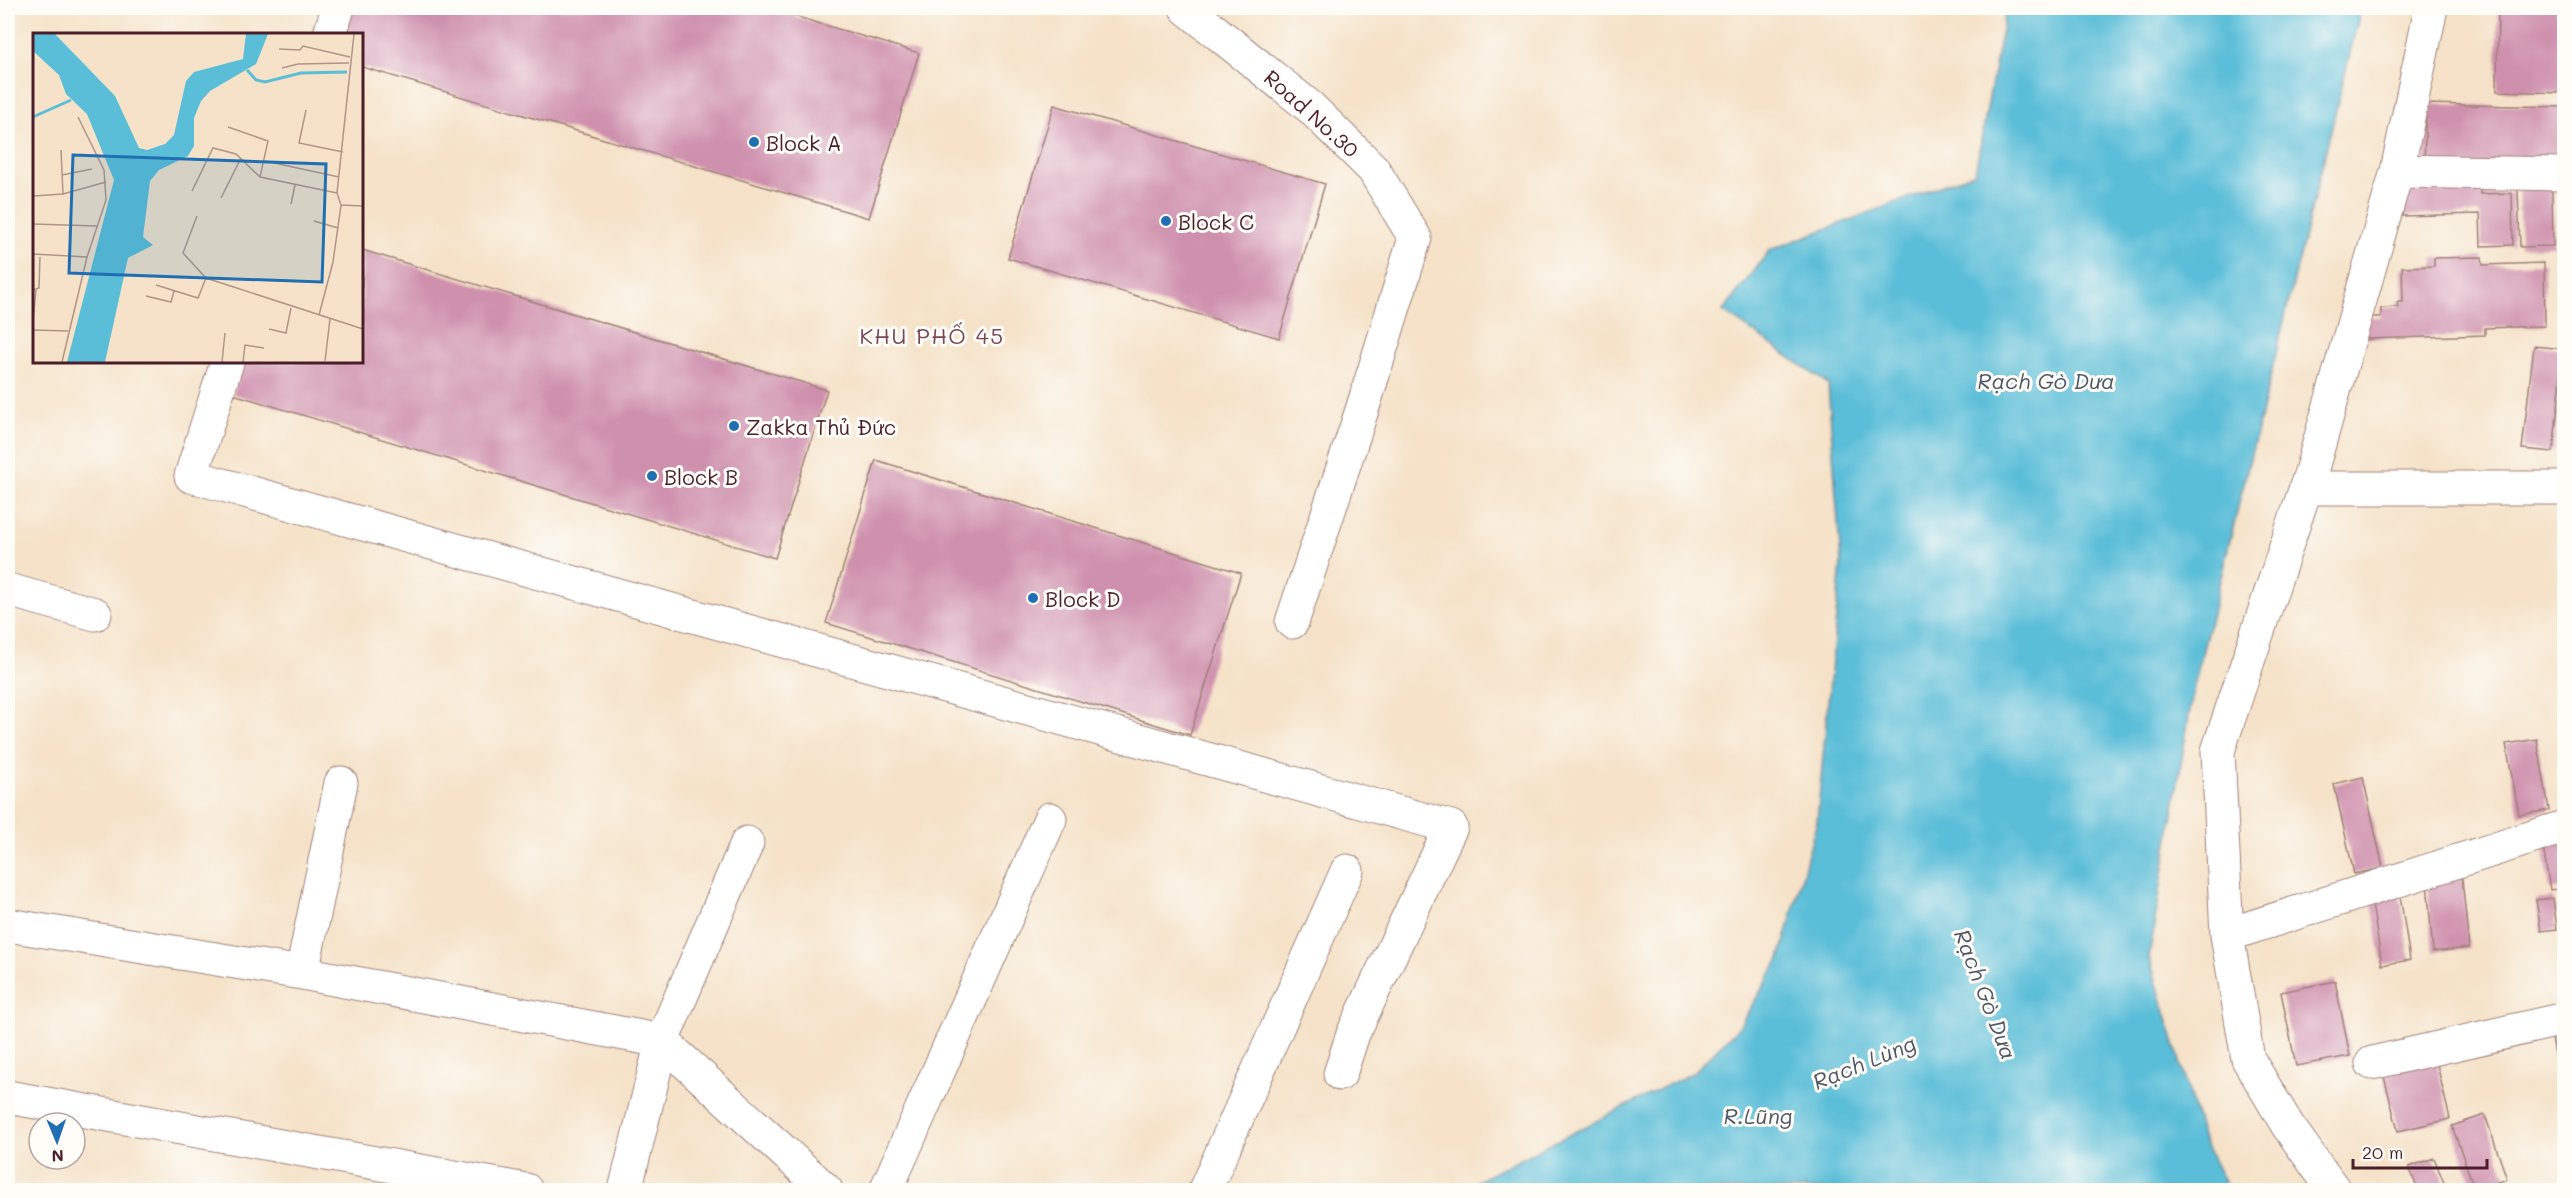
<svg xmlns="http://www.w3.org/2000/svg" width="2572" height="1198" viewBox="0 0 2572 1198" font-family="Mali,sans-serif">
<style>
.water{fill:#5abed8;stroke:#526e82;stroke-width:1.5}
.building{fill:#cf90ad}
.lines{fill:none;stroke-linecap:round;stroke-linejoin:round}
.minor-casing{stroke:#a0807a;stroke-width:35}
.minor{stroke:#fff;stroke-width:33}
.poi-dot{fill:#1f6fb2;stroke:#fdfcf7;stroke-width:2}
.labels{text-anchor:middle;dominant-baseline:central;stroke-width:6;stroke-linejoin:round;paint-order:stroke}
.street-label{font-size:21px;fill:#4a1f2b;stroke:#fdfcf7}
.poi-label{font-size:21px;fill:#4a1f2b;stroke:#fdfcf7;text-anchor:start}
.neighbourhood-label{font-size:22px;letter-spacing:1.5px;fill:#794758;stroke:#fdfcf7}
.water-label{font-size:22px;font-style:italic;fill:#505768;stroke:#fdfcf7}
.inset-river{fill:none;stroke:#5abed8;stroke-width:3}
.inset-road{fill:none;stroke:#b19489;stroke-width:1.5}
.view{fill:#1f6fb2;fill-opacity:0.15;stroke:#1f6fb2;stroke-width:3}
.inset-edge{fill:none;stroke:#4a1f2b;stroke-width:3}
</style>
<rect width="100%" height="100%" fill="#fdfcf7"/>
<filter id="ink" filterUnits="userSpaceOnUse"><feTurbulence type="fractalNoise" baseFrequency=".0167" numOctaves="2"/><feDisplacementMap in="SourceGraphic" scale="12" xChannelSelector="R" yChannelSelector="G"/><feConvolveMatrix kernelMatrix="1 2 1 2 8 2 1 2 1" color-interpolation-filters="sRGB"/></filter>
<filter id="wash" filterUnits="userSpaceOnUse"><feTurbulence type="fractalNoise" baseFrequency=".008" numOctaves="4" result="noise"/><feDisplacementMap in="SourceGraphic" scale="24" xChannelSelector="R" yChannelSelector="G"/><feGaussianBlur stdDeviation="1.35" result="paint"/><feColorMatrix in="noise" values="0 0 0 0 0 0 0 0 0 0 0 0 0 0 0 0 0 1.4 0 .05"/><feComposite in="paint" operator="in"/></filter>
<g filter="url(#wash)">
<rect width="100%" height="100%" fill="#f5e2c8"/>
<path class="water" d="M2006,8H2361L2194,686L2149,957L2203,1140L2228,1190H1459L1694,1072L1739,1027L1780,959L1817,821L1841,564L1828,384L1723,311L1770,250L1975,173Z"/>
<g id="blocks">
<path class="building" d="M347,8H767L919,53L869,218L362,67V34H339Z
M2498,8H2564V93L2497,91Z
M2426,104L2564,107V168L2424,165Z
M1054,105L1325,184L1279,338L1008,258Z
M2479,176L2480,194L2512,193L2513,245L2481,246L2480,214L2402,216L2400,178Z
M2552,188L2553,246L2520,247L2518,189Z
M362,250L827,390L775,558L233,394L243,362H362Z
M2482,257L2483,265L2544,263L2545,326L2485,328V335L2367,339L2366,317H2381V308L2398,307L2397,302H2403L2402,267L2434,266V258Z
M2534,346L2564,349L2553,452L2522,449Z
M876,460L1241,573L1190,735L826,623Z
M2537,739L2549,810L2519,815L2506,744Z
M2363,777L2383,868L2354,874L2334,784Z
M2564,836V888L2550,890L2542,840Z
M2462,878L2469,948L2433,952L2427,882Z
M2399,888L2410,960L2382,965L2370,892Z
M2553,898L2557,929L2541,931L2536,900Z
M2335,981L2350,1056L2296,1066L2281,992Z
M2564,1025V1073L2559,1074L2550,1028Z
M2435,1056L2450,1119L2398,1131L2382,1069Z
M2485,1115L2507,1179L2475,1190L2452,1126Z
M2434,1158L2447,1190H2418L2409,1167Z"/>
</g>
</g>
<g filter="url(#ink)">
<use href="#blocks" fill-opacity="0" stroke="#a0807a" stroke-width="1.5"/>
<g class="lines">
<defs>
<path id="minor" d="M1186,8L1310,107L1373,169L1415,238L1363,407L1292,622
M330,34L338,8
M2397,171L2564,174
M227,362L191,476L1451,827L1353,1034L1340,1074
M2306,488H2564
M8,590L95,614
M8,925L302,973L662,1041L826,1190
M2227,935L2564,827
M302,973L341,783
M2372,1063L2564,1019
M8,1097L526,1190
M625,1190L662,1041L747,843
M886,1190L1050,819
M1205,1190L1347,871
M2334,1190L2288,1126L2248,1059L2227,935L2218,751L2311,472L2397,171L2431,8"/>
</defs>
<use href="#minor" class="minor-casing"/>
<use href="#minor" class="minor"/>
</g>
</g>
<g class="poi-dot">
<circle cx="754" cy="142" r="6"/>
<circle cx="1166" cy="221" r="6"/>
<circle cx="734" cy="426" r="6"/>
<circle cx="652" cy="476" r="6"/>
<circle cx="1033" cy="598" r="6"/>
</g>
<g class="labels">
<g class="street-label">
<text transform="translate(1312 113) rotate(42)">Road No.30</text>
</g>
<g class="poi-label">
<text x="766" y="142">Block A</text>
<text x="1178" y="221">Block C</text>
<text x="746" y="426">Zakka Thủ Đức</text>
<text x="664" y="476">Block B</text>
<text x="1045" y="598">Block D</text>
</g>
<g class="neighbourhood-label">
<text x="932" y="335">KHU PHỐ 45</text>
</g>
<g class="water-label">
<text x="2046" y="380">Rạch Gò Dưa</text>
<text transform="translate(1986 994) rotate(69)">Rạch Gò Dưa</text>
<text transform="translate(1864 1062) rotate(-22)">Rạch Lùng</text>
<text x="1758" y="1115">R.Lũng</text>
</g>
</g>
<g transform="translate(33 33)">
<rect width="330" height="330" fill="#f5e2c8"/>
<path d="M0,1H22L82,63L106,115L114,117L132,111L141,102L153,48L161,39L210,26L213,1H235L223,31L177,58L168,68L161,85V113L155,123L126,137L117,148L110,204L120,212L95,225L72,329H34L81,147L54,81L33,61L26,42L0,18Z" fill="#5abed8"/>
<path class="inset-river" d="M214,37L223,47L232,49L268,40L314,39M0,84L38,67"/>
<path class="inset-road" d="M246,16L267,17L270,13L317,24M249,35L265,31L316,30M273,77L266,110L310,119M195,94L235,108L227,144M28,117L30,161M232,128L306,144M29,142L59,136M159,158L180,115L203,121L227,144L304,160M0,163L30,161L73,149M188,165L208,125M258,171L262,152M308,172L330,173M164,183L150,220L173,245L330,296M281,188L305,195M0,191L64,193M0,221L54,224M123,252L165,265L173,245M0,257L6,255L7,224M113,263L138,269L141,258M286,282L300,229L308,172L304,160L321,1M0,288L3,257M236,296L253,300L258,275M0,297L35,298M292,328L297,286M29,329L54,224L73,167L71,137L45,84M189,329L192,300M210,329L212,312L231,315"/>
<path class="view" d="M40,122L293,131L289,249L36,240Z"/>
<rect width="330" height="330" class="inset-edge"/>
</g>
<rect width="2572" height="1198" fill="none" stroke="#fdfcf7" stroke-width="30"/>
<g transform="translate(57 1141) rotate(178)"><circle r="28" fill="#fdfcf7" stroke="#b5a4a5" stroke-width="1.5"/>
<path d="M0-4.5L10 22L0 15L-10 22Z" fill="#1f6fb2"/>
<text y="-9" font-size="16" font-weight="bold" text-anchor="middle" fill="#4a1f2b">N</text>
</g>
<path d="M2353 1159v9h134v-9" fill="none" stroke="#4a1f2b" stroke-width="3"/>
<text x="2362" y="1159" font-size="18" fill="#4a1f2b" stroke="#fdfcf7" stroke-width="4.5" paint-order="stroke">20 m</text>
</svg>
